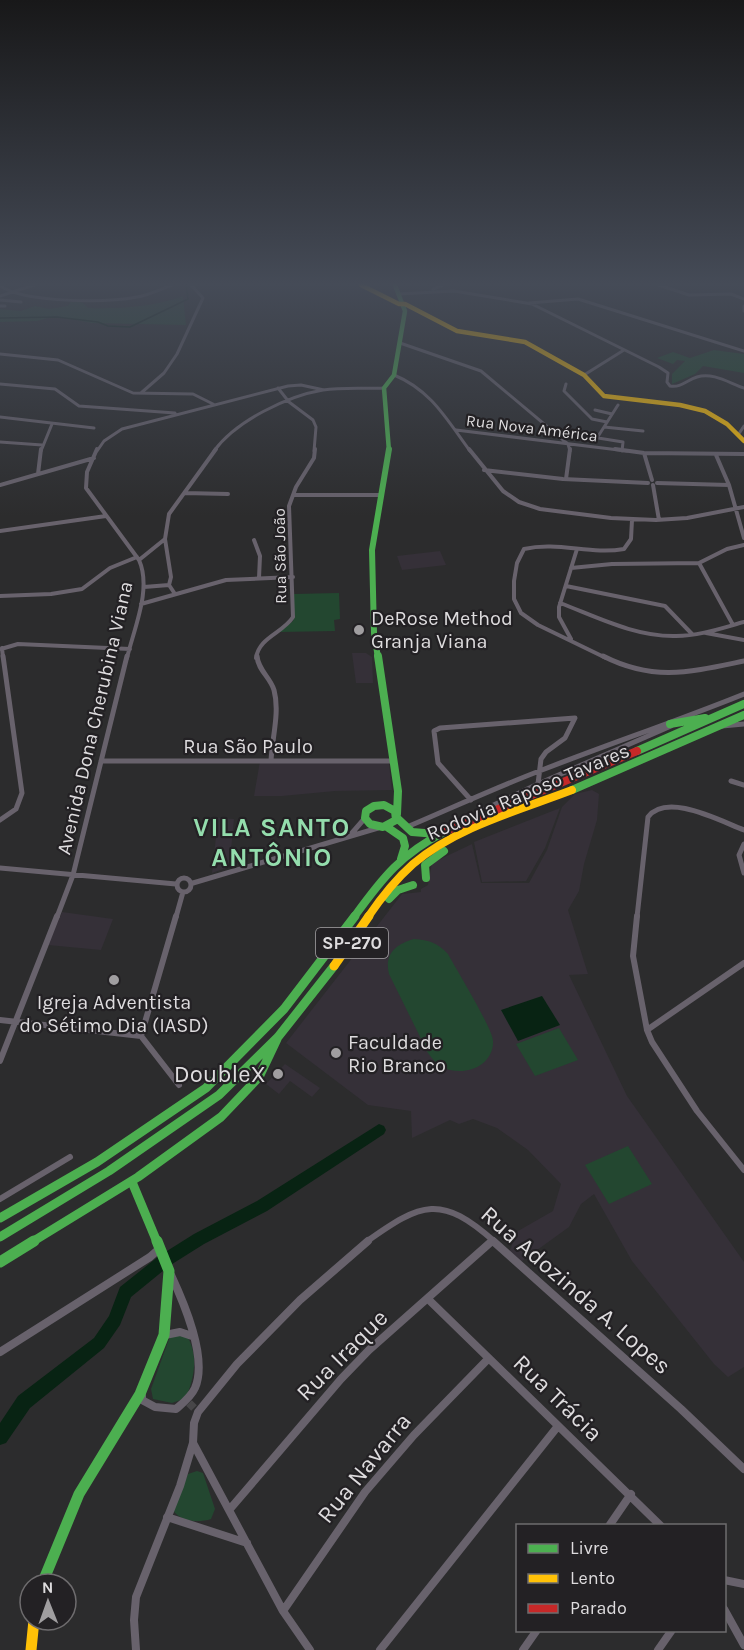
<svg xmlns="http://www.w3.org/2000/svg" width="744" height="1650" viewBox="0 0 744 1650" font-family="Karla,sans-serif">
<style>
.built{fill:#353038}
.green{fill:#234730}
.water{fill:#082313}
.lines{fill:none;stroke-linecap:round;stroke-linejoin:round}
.stream{stroke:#082313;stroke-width:1.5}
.river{fill:#082313;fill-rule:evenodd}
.street-tunnel{stroke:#474648;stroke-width:8;stroke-dasharray:8 4;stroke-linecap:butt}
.street-far4{stroke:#68626c;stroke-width:3}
.street-far3{stroke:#68626c;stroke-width:4}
.street-far2{stroke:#68626c;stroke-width:5}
.street-far1{stroke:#68626c;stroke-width:6}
.street{stroke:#68626c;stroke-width:8}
.fast-far4{stroke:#4caf50;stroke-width:4.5}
.fast-far3{stroke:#4caf50;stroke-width:6}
.fast-far2{stroke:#4caf50;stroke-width:8}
.fast-far1{stroke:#4caf50;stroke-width:9}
.fast{stroke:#4caf50;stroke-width:11}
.slow-far3{stroke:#ffc107;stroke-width:4.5}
.slow-far2{stroke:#ffc107;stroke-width:8}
.slow-far1{stroke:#ffc107;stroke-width:9}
.slow{stroke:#ffc107;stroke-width:11}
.jam{stroke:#c62828;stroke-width:8}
.poi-dot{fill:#a09ea0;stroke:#232124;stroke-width:2}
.labels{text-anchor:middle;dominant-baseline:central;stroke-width:4.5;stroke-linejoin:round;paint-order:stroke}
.far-street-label{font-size:16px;fill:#dedcde;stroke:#232124}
.shield{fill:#232124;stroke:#a6a4a6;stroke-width:1.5}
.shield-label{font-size:18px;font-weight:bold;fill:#dedcde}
.poi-label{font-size:20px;fill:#dedcde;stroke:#232124;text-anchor:start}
.street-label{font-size:20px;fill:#dedcde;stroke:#232124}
.near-poi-label{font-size:24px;fill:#dedcde;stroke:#232124;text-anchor:end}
.near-street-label{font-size:24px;fill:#dedcde;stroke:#232124}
.district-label{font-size:26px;font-weight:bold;letter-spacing:1.5px;fill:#94ddad;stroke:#232124}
</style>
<rect width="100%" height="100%" fill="#2c2c2d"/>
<path class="built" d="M440,551L446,565L402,570L397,556Z
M352,653H366L372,657L373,683H356Z
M260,761H386L389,764L392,790L335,791L282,796H254Z
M592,790L599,794L597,820L584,864L579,891L568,910L588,974L569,975L627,1096L744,1262V1367L728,1377L714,1364L632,1261L594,1194L581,1204L569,1227L522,1261L509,1252L518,1231L553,1211L561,1184L528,1150L497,1128L473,1119L459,1124L450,1120L412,1138L411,1111L368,1105L286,1043L402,894L421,892V889L428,885L432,863L472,844L481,883H529L547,850L562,807L575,794Z
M560,808L545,848L526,881L482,882L474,842Z
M218,818L234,819L232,840L229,867L212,873Z
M62,912L113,919L101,950L48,945Z
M285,1064L320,1088L312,1097L290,1081L279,1094L266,1084Z"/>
<path class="green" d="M183,296L186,325L92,323L55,316L37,321L0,322V309L21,311L35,306L49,309L68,306L72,300L83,303L88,308C121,309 152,307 183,296Z
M714,350L744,354V373L703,366L695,374L672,384V374L685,361L677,360L673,364L657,358L673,352L690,358Z
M339,593L340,619L334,620L335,631L279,632L293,621L294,594Z
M414,939C429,940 438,943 448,954C456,969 493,1029 493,1041C494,1058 479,1070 463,1071C447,1072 437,1066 428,1053L389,974C384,954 396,944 414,939Z
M559,1028L578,1060L535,1076L516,1044Z
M628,1146L652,1184L609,1204L585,1165Z
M172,1336H187C199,1356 194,1378 186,1398L172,1403L153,1399L151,1389L169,1339Z
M197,1471L203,1473L215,1509L211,1519C199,1523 180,1522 173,1510L188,1474Z"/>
<path class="water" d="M542,996L560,1025L518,1041L501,1010Z"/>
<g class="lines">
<path class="stream" d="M0,318L57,317L98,322L108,326L130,327L188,299L186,285"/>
<path class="river" d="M379,1124L384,1126L386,1130L384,1134L267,1211L204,1244L169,1266L131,1297L120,1325L104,1348L30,1408L6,1443L0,1445V1423L18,1396L94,1338L109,1316L120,1287L159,1256L194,1234L257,1201Z"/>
<path class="street-tunnel" d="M189,1403L194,1408"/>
<path class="street-far4" d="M659,285L689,295L731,294L744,299
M0,286C26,303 105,303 137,297C149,295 161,289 172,285
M433,289L443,285
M398,294L454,291L532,304L659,367L668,373L667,382L670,386C681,388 687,380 697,377C713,372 729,383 744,388
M0,296L34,285
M0,300L21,302
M529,303L578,299L744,351
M0,306H5
M744,306V311
M400,343L481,371L568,444L570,451
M0,354L58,360L133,393L193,394L213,404
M394,375C431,390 447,420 470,451
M584,375L624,350
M0,384L55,389L79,406L175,413
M566,384L564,391L592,419L607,422
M278,388L289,402L313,420L316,427L314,451
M141,393L164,373L177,354L203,298L191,285
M595,410L612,414
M0,417L94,428
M604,427L643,431
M456,430L627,451
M567,433L623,442L622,451
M738,435L744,426
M597,438L618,405
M0,442L42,445
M41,451L52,424
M97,451L104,441L122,429L288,386L301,385L324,390
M214,451C236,421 287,396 323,390C343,387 364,389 384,388"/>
<path class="street-far3" d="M97,449L87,472L86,488L139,560C152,589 134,628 127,658
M469,449L503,491L519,502L540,509L611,518L656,520L687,518L744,507
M615,449L644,453L744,454
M644,453L652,480
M716,455L729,485L744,538
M484,470L563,479L648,483
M38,474L41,449
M566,479L570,449
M657,483L729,485
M0,485L94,458
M653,485L659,520
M185,493L228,494
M293,495H382
M0,531L106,516
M165,539L171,577L169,585
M254,540L260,556L259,578
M139,560L165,539L169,514L216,449
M699,563L733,625
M571,568L612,564L699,563L727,549L744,545
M566,586L665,606L692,634
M144,587L169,585L175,594
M0,596L51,594L82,589L110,568L137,557
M560,603C597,617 635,637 676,636C699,636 722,628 744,622
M141,604L226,580L293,577
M706,633L744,640
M571,639L559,617V607L577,549
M2,648L3,658
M1,649L18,644L130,649
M256,658C259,637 283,633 293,617L289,506L296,487L314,458L315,449
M606,658L538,625L521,613L514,599V581L517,563L524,549C558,541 590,555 624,549L631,539L632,520"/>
<path class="street-far2" d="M257,656C258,670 270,677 274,690C280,712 272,738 271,761
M603,656C654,682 691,672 744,661
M722,726L744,724
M101,761H394
M731,781L744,785
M538,784L671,726
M471,800L438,763L434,731L440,728L575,718L565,738L546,752L541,759L538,784L481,811
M0,820L16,809L22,793L3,656
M407,827C452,808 497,787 542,770C609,744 677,721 744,694
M352,833L365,818
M744,844L739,855L744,873
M0,868L176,884
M177 885a7 7 0 1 1 14 0a7 7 0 1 1-14 0Z
M193,883L378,828
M57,917L73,875L127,656
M176,917L183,892
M637,917L648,817C667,792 720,821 744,830"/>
<path class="street-far1" d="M176,916L141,1036L179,1085
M637,916L633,956L647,1030L652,1042L697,1111L744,1170
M0,1020L141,1036
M647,1030L744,963
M0,1061L57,916
M0,1199L70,1157
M366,1242C422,1202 441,1194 495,1242
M490,1242L493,1240"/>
<path class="street" d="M493,1241L681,1409L744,1469
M428,1299L661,1526
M165,1335L180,1332L192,1336
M0,1352L150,1257L159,1249
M142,1396V1400L155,1407L176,1409C183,1403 191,1397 195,1388C208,1358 184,1303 171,1275
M230,1509L341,1379L369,1350L492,1241
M167,1517L247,1543
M609,1526L631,1494
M724,1580L744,1584
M724,1609L744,1645
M283,1611L365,1492L414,1435L488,1359
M136,1650L134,1620L136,1597L180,1486L193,1443
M310,1650L283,1611L193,1443L194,1423L198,1412L237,1364L300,1300L368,1241
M380,1650L558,1426
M523,1650L537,1630
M658,1650L672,1630"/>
<path class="fast-far4" d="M389,451L384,388L394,375L405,311L395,285"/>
<path class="fast-far3" d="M378,658L374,633L372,550L389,449"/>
<path class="fast-far2" d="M378,656L398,791L397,814
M670,724L705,718
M637,751L744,704
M572,790L744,715
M384,805L395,811L396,820L383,827L370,824L365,818L366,811L374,806Z
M397,818L412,832L437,834
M387,827L403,838L405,846L401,859
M426,878L425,865L444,851
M389,899L398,890L413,885
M354,917C383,877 401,854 446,831"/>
<path class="fast-far1" d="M132,1182L157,1242
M0,1218L97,1162L206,1088L284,1009L355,916
M0,1237L109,1171L219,1095L278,1037L334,966
M32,1242L138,1177L221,1117L259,1077L277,1039"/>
<path class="fast" d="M0,1262L34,1241
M42,1584L79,1494L140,1394L164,1335L169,1271L157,1241"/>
<path class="slow-far3" d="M361,285L399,304H405L457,331L525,342L584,375L604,396L680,405L705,411L727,424L744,441"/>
<path class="slow-far2" d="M368,917C381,898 395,880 413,864C456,827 520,810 572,790"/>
<path class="slow-far1" d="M334,966L369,916"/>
<path class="slow" d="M31,1650L34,1620"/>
<path class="jam" d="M446,831L637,751"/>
</g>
<linearGradient id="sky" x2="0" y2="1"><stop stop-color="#181819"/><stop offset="0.55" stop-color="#454b57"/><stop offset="1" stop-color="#454b57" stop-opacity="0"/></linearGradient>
<rect width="744" height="516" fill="url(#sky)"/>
<g class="poi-dot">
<circle cx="359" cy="630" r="6"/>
<circle cx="114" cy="980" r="6"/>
<circle cx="336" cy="1053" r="6"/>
<circle cx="278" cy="1074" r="6"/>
</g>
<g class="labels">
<g class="far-street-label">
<text transform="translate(532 428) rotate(7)">Rua Nova América</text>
<text transform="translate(280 556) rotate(-91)">Rua São João</text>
</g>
<rect class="shield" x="316" y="928" width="72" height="30" rx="4.5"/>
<g class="shield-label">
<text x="352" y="943">SP-270</text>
</g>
<g class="poi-label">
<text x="371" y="618">DeRose Method<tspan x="371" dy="23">Granja Viana</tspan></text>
<text x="114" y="1002" text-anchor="middle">Igreja Adventista<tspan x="114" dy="23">do Sétimo Dia (IASD)</tspan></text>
<text x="348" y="1042">Faculdade<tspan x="348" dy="23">Rio Branco</tspan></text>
</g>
<g class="street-label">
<text transform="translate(95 718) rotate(-77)">Avenida Dona Cherubina Viana</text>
<text x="248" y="746">Rua São Paulo</text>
<text transform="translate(528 792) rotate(-23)">Rodovia Raposo Tavares</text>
</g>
<g class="near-poi-label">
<text x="266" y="1074">DoubleX</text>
</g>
<g class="near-street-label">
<text transform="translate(576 1290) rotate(41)">Rua Adozinda A. Lopes</text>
<text transform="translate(342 1355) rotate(-45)">Rua Iraque</text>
<text transform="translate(558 1398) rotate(44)">Rua Trácia</text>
<text transform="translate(364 1468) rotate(-51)">Rua Navarra</text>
</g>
<g class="district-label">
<text x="272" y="827">VILA SANTO<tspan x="272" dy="30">ANTÔNIO</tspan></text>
</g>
</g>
<rect x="516" y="1524" width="210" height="108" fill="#232124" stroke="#6e6c6e" stroke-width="1.5"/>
<rect x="528" y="1544" width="30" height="9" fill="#4caf50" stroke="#6e6c6e" stroke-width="1.5"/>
<text x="570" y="1554" font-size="18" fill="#dedcde">Livre</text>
<rect x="528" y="1574" width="30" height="9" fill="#ffc107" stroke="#6e6c6e" stroke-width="1.5"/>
<text x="570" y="1584" font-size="18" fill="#dedcde">Lento</text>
<rect x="528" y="1604" width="30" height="9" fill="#c62828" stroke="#6e6c6e" stroke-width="1.5"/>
<text x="570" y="1614" font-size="18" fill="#dedcde">Parado</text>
<g transform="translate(48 1602) rotate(359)"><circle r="28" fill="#232124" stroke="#6e6c6e" stroke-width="1.5"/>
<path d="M0-4.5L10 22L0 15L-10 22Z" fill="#a09ea0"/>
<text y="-9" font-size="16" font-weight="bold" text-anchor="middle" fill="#dedcde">N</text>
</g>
</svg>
